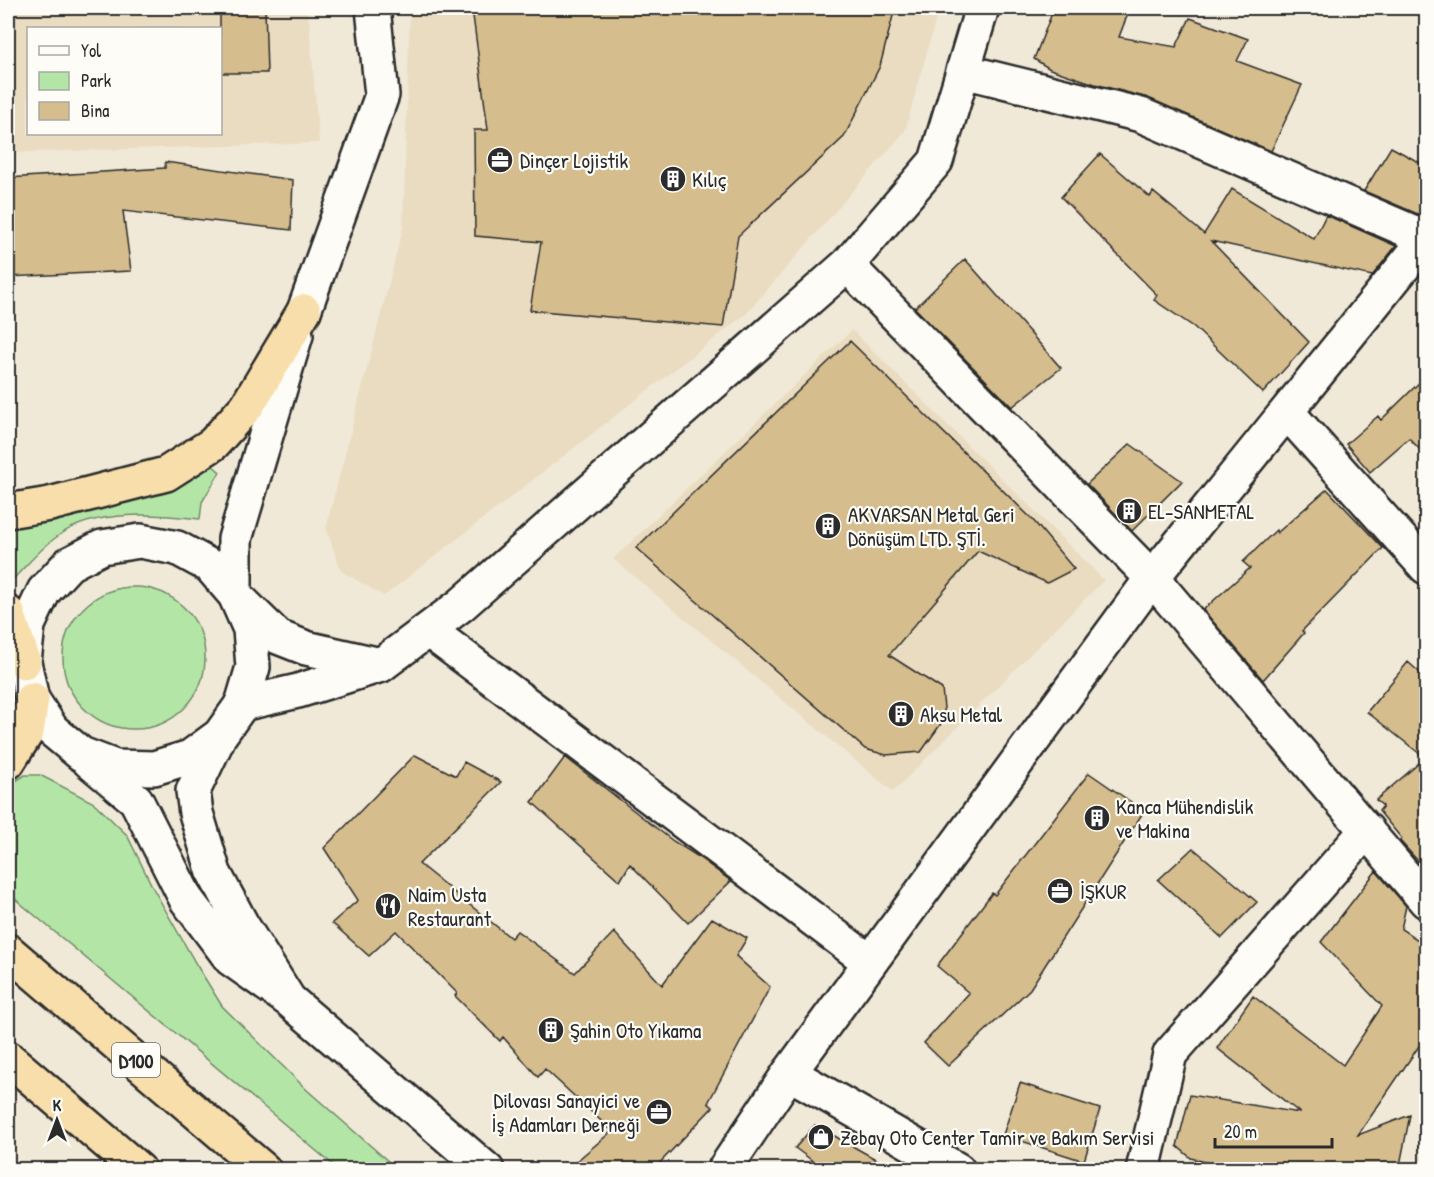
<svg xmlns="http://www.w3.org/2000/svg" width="1434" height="1177" viewBox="0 0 1434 1177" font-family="'Patrick Hand',sans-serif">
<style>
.built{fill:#e9dcc1;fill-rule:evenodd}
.green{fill:#b3e6a6;stroke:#6f8868;stroke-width:1.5}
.building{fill:#d5bd8d;stroke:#2b2b2b;stroke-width:1.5}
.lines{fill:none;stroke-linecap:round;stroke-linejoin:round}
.minor-casing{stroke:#2b2b2b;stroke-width:38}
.tertiary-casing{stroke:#2b2b2b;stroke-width:38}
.secondary-casing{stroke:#2b2b2b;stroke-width:38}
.trunk-casing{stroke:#2b2b2b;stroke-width:38}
.minor{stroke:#fdfcf7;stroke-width:33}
.tertiary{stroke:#fdfcf7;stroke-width:33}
.secondary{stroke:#fdfcf7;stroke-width:33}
.trunk{stroke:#f8deab;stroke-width:33}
.labels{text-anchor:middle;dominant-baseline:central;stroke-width:4.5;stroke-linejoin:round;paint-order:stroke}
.shield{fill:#fdfcf7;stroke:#6a6a68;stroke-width:1.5}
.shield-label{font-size:20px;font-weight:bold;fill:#2b2b2b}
.poi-label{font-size:21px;fill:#2b2b2b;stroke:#fdfcf7;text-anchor:start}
</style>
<rect width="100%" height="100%" fill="#f1e9d7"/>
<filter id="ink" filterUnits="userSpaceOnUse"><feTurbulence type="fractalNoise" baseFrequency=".0167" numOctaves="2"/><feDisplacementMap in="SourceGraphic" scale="12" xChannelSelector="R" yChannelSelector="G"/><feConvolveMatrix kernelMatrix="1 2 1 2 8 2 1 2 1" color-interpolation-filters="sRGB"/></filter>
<g filter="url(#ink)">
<path class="built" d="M8,8H308L319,143L8,153ZM28,28H220V134H28Z
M410,8H939L905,131L746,314L384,596L341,571L326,528L403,228Z
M852,330L1104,580L893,792L613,559Z"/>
<path class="green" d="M213,466L220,472L202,502L200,519C157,514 94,509 58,536C42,547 28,564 14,578L8,575V525L163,493Z
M63 658a71 71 0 1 1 142 0a71 71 0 1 1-142 0Z
M25,775H40L94,803L127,835L154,890L196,964L222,1006L307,1090L397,1169H338L8,893V786Z"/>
<path class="building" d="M220,8H265L267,73H220Z
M472,8H895L880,66L844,137L738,236L723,327L530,310L541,242L475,236L474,130H488Z
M1054,8H1130L1119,37L1176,47L1190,18L1248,39L1237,61L1302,85L1271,151L1148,98L1095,84L1050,69L1034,59Z
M1391,147L1426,166V199L1420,215L1364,191Z
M1100,154L1150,197L1153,192L1204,234L1232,189L1314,239L1326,215L1396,246L1372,276L1211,241L1309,342L1263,393L1194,327L1154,300L1157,295L1061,197Z
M165,162L293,180L291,230L123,211L131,271L8,277V178L165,168Z
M965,259L1061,368L1012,407L915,308Z
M850,341L1032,519L1074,569L1047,583L978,551L889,655L942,689L945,718L921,752L886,755L865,749L636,548Z
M1426,376V456L1409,438L1370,472L1346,444L1378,416L1381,420Z
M1130,444L1182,481L1132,531L1087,484Z
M1327,489L1383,548L1302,631L1304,633L1263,680L1203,610L1250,568L1243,562L1276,530L1277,533Z
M1408,662L1426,678V870L1400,841L1402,839L1379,811L1383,806L1376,800L1425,758L1367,712Z
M415,755L456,776L464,762L501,782L419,864L511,938L517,931L575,973L614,932L662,985L712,918L747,938L736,956L770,987L708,1103L713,1107L653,1170H566L612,1131L545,1069L538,1077L503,1037L500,1041L455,996L457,993L396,931L369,956L332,923L358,900L324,848Z
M565,757L673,841L697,856L731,881L688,923L630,864L620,881L532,802Z
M1089,773L1144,811L1030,989L948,1066L924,1043L969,993L937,966L992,893L995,895Z
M1193,848L1257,902L1222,938L1158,880Z
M1376,871L1406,906L1401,929L1426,945V1036L1358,1135L1410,1115L1399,1170H1232L1191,1158L1177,1146L1190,1095L1300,1113L1217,1048L1253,996L1343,1065L1382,1006L1321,942Z
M1020,1083L1100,1109L1084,1161L1003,1135Z
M815,1125L895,1170H825L795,1148Z"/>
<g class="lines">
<defs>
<path id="minor" d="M963,71L1141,115L1426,238
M847,265L1152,578L1426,901
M1287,412L1426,567
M428,630L870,962
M381,665L461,605L847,265L936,161L982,8
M789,1073L958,1170
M1143,1170L1170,1054L1367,830"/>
<path id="tertiary" d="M304,311L382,95L373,8
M724,1170L789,1073L1152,578L1426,239"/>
<path id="secondary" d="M242,704L298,691L381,665L306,648L278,637L235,595L210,566L177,548L140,541L102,547L69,564L44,591L28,625L24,662L32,699L52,730L81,754L115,767L154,768L190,757L220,735L242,704L253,667L250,629L235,595V539L296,335
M89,761L136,800L186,899L231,959L289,1000L242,925L214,873L196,813L193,791L218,739
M289,1000L487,1170"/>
<path id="trunk" d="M8,511L50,504L166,474L213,444L247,406L304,311
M8,613L24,662
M8,762L27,732L32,699
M8,951L264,1170
M8,1058L139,1170"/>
</defs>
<use href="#minor" class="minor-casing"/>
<use href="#tertiary" class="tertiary-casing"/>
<use href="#secondary" class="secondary-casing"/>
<use href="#trunk" class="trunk-casing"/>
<use href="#minor" class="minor"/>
<use href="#tertiary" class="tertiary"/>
<use href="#secondary" class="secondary"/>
<use href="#trunk" class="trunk"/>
</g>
</g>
<defs>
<symbol id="office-disc" viewBox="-11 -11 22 22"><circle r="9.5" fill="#2b2b2b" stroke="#fdfcf7"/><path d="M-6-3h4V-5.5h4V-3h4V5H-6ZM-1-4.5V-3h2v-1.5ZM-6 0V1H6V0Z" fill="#fff"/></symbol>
<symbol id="building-disc" viewBox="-11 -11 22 22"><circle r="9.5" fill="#2b2b2b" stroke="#fdfcf7"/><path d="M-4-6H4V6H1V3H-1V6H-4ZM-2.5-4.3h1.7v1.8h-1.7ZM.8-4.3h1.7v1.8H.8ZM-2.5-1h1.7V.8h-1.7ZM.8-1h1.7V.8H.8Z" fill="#fff"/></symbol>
<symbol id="restaurant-disc" viewBox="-11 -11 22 22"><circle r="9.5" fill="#2b2b2b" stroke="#fdfcf7"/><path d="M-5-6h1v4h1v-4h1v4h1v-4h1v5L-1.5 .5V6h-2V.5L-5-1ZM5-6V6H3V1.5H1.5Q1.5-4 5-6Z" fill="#fff"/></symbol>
<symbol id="shop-disc" viewBox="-11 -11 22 22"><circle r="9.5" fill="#2b2b2b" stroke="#fdfcf7"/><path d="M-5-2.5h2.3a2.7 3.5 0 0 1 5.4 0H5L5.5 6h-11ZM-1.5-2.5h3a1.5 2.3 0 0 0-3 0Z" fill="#fff"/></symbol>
</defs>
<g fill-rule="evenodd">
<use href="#office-disc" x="485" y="145" width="30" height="30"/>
<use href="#building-disc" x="658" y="164" width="30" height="30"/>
<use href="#building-disc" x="1114" y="496" width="30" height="30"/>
<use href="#building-disc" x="813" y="511" width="30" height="30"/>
<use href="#building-disc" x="886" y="699" width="30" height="30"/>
<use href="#building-disc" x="1082" y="803" width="30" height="30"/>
<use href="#office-disc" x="1045" y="876" width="30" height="30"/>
<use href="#restaurant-disc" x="373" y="891" width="30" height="30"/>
<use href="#building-disc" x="536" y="1015" width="30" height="30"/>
<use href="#office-disc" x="644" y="1097" width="30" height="30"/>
<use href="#shop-disc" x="806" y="1122" width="30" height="30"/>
</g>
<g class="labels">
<rect class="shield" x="112" y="1043" width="48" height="34" rx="4.5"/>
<g class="shield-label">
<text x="136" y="1060">D100</text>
</g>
<g class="poi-label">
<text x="520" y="160">Dinçer Lojistik</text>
<text x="692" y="179">Kılıç</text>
<text x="1148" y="511">EL-SANMETAL</text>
<text x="848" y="514">AKVARSAN Metal Geri<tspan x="848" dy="24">Dönüşüm LTD. ŞTİ.</tspan></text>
<text x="920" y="714">Aksu Metal</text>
<text x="1116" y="806">Kanca Mühendislik<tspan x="1116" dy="24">ve Makina</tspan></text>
<text x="1080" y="891">İŞKUR</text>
<text x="408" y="894">Naim Usta<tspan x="408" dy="24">Restaurant</tspan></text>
<text x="570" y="1030">Şahin Oto Yıkama</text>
<text x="640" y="1100" text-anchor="end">Dilovası Sanayici ve<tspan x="640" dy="24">İş Adamları Derneği</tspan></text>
<text x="840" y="1137">Zebay Oto Center Tamir ve Bakım Servisi</text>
</g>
</g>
<rect width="1434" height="1177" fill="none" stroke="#fdfcf7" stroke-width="30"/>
<rect x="15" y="15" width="1404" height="1147" fill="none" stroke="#2b2b2b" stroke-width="2" filter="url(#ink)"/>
<rect x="27" y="27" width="195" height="108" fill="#fdfcf7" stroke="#a9a8a5" stroke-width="1.5"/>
<rect x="39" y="46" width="30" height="9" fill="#fdfcf7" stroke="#a9a8a5" stroke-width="1.5"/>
<text x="81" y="57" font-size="18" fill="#2b2b2b">Yol</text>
<rect x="39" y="72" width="30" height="18" fill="#b3e6a6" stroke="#a9a8a5" stroke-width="1.5"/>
<text x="81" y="87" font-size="18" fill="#2b2b2b">Park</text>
<rect x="39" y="102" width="30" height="18" fill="#d5bd8d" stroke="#a9a8a5" stroke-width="1.5"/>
<text x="81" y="117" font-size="18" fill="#2b2b2b">Bina</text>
<g transform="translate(57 1120)" stroke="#fdfcf7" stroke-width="4.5" paint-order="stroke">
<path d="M0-4.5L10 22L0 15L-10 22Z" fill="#2b2b2b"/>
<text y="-9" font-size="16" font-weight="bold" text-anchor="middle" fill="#2b2b2b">K</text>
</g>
<path d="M1215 1138v9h117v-9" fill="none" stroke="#2b2b2b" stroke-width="3"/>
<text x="1224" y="1138" font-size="18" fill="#2b2b2b" stroke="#fdfcf7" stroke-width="4.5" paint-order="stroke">20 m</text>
</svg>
